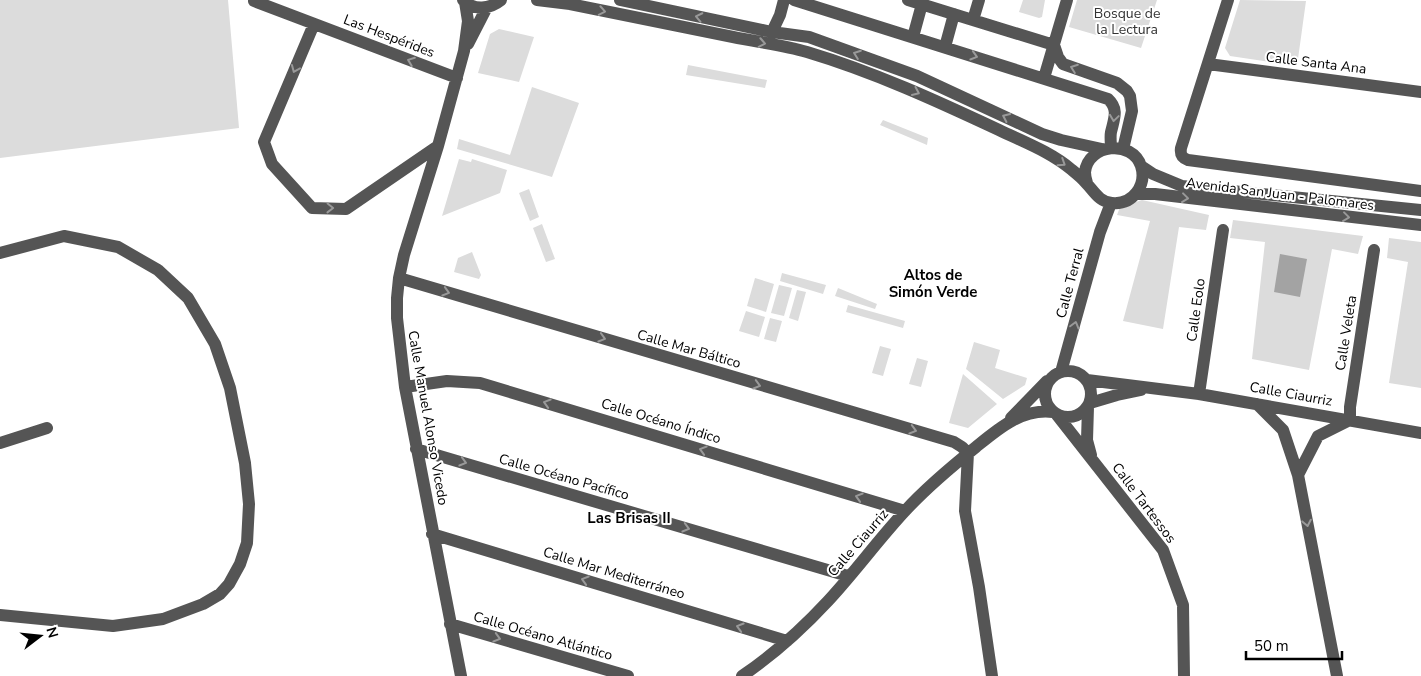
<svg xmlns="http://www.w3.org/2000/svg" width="1421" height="676" viewBox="0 0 1421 676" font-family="'Nunito Sans',sans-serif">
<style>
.green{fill:#dcdcdc}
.water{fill:#a3a3a3}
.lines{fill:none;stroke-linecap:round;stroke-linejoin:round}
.minor{stroke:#555;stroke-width:12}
.oneway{stroke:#999}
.labels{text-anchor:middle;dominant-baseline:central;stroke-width:4;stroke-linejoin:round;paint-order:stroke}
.park-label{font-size:14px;fill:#333;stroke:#fff}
.street-label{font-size:14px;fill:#000;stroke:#fff}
.neighbourhood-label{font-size:15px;font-weight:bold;fill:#000;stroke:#fff}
</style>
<rect width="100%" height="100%" fill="#fff"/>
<path class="green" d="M0,0H228L239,128L0,158Z
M1023,0H1045L1042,17L1039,18L1019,12Z
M1077,0H1157L1141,48L1069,27Z
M1240,0L1306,1L1297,66L1230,56L1225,48Z
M499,29L534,37L519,82L478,73L490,34Z
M688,65L767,80L765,88L686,75Z
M532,87L579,103L552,177L457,149L459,139L510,155Z
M883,120L928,138L927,145L880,125Z
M459,159L471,162L472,159L507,170L500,193L442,216Z
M529,189L539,217L530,221L519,193Z
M1142,200L1209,215L1206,230L1179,227L1163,329L1123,321L1150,221L1117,215L1120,207Z
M1233,220L1363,236L1358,254L1332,249L1309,370L1252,359L1265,242L1230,238Z
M542,224L555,259L546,262L533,228Z
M1389,238L1421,242V388L1389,383L1408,262L1387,258Z
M472,252L481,275L479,279L454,272L458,258Z
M782,273L826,285L823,294L780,281Z
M755,278L774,284L766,312L747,306Z
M779,285L792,288L784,316L771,313Z
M838,288L877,304L875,309L835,296Z
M797,290L806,292L798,321L789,318Z
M848,305L905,321L903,328L846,312Z
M746,311L765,317L759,337L739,331Z
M770,318L782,321L776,342L764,339Z
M974,342L1000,350L995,368L1027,378L1025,385L1003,399L966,369Z
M880,346L891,349L883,376L872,373Z
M917,358L928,361L921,387L909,384Z
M963,374L997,404L968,428L949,423Z"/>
<path class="water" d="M1280,254L1307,259L1300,297L1274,292Z"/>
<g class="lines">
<path class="minor" d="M463,0C474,11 490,9 501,0
M537,0L570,4C624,15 679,26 733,37C757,42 784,45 807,52C874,72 937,101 999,130C1024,142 1051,152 1072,170C1077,174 1082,178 1086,183C1094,191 1099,202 1112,203C1133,205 1147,185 1141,166C1132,139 1088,144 1085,172C1085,175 1086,180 1087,183
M620,0L772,32L809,37L917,76L1042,134L1061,140L1102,149
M794,0L1108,99C1119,109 1114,119 1111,132C1110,137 1111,143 1111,148
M908,0L1054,45
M1228,0L1181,148C1180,155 1182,158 1188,160L1421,191
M254,1L457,78
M973,20L979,0
M314,24L264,142L272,164L312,208L346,209L438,146
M772,32L780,15L784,0
M913,37L922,4
M468,44L487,7
M1054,45L1058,57L1063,64L1117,83L1127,91L1130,96L1132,111L1123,149
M945,47L954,14
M1208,64L1421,92
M1044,78L1067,0
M1141,166L1153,174L1182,186L1421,210
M1136,194H1155L1421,225
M0,253L64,236L118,247L158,270L188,298L215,344L230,388L245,463L249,504L247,543L240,564L229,584L220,594L203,604L163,619L113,626L0,615
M399,278L954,442L962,447L968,453
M1045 394a23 23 0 1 1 46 0a23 23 0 1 1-46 0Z
M1061,372L1100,232L1111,203
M1087,380L1199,394L1421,433
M405,387L447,381L480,383L905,511
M1199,394L1223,230
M1090,403L1117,395L1141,390
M1257,404L1283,430L1298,475L1337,676
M1088,407L1087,440L1091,455
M1057,415L1163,550L1183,605L1184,676
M1011,418L1047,381
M0,443L47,428
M416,449L848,576
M968,453L965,511L979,587L992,676
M1298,475L1318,436L1350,420V407L1374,250
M432,534L787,641
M450,624L628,676
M461,676L405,387L397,318V298L399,278L404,255L438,146L464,51L468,21L465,2
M742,676C773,655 802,629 828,601C855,572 878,540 905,511C926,488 951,467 976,447C998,429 1022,408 1053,412"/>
</g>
<defs><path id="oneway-chevron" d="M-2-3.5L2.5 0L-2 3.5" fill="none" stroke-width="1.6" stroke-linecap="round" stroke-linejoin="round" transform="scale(1.25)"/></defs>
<g class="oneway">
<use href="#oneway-chevron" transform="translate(602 11) rotate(11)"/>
<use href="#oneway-chevron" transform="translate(699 17) rotate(-168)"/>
<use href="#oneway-chevron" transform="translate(762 43) rotate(11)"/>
<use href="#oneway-chevron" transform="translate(857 54) rotate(-160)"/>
<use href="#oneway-chevron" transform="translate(974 56) rotate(17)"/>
<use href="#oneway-chevron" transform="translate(411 61) rotate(-159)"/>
<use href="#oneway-chevron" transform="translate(1074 68) rotate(-160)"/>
<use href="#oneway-chevron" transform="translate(295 69) rotate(113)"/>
<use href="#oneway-chevron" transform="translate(916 92) rotate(24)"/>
<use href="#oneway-chevron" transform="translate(1006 117) rotate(-155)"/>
<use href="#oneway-chevron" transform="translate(1114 118) rotate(98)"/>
<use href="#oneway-chevron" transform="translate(1062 163) rotate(33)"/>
<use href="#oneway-chevron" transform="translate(1185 198) rotate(7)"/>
<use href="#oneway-chevron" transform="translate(330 208) rotate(1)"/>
<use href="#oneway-chevron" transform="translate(1346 217) rotate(7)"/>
<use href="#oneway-chevron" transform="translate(446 292) rotate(17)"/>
<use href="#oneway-chevron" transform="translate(1075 325) rotate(-75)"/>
<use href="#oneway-chevron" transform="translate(602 338) rotate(17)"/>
<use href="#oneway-chevron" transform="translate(757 385) rotate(16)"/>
<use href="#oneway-chevron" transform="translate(547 403) rotate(-163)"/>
<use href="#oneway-chevron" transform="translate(913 430) rotate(16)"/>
<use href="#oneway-chevron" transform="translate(703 450) rotate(-163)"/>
<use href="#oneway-chevron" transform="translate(463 462) rotate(16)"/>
<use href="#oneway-chevron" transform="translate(859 497) rotate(-163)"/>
<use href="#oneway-chevron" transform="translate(1307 523) rotate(79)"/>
<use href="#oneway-chevron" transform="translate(686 528) rotate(16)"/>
<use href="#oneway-chevron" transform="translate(585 580) rotate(-163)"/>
<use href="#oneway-chevron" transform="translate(740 627) rotate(-163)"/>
<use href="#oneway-chevron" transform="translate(497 638) rotate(16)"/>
</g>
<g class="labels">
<g class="park-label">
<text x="1127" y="13">Bosque de<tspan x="1127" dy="16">la Lectura</tspan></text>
</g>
<g class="street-label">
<text transform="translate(389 36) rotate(21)">Las Hespérides</text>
<text transform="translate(1316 63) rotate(7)">Calle Santa Ana</text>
<text transform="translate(1280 194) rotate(7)">Avenida San Juan - Palomares</text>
<text transform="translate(1070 283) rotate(-75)">Calle Terral</text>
<text transform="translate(1196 310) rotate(-82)">Calle Eolo</text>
<text transform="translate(1346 333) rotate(-81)">Calle Veleta</text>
<text transform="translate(689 349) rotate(16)">Calle Mar Báltico</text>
<text transform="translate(1291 394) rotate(10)">Calle Ciaurriz</text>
<text transform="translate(428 418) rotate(80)">Calle Manuel Alonso Vicedo</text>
<text transform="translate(661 421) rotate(17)">Calle Océano Índico</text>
<text transform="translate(564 477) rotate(16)">Calle Océano Pacífico</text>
<text transform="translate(1144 503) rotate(53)">Calle Tartessos</text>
<text transform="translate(858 543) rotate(-49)">Calle Ciaurriz</text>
<text transform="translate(614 573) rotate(17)">Calle Mar Mediterráneo</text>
<text transform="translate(543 636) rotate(16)">Calle Océano Atlántico</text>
</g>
<g class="neighbourhood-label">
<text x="933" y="275">Altos de<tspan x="933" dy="17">Simón Verde</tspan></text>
<text x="629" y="518">Las Brisas II</text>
</g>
</g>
<g transform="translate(40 636) rotate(74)" stroke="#ffffff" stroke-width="4" paint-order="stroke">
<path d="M0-4L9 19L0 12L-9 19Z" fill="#000000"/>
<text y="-8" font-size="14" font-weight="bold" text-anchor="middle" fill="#000000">N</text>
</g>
<path d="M1246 651v8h96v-8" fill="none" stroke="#000000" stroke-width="2.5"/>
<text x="1254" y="651" font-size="15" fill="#000000" stroke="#ffffff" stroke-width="4" paint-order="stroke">50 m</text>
</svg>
